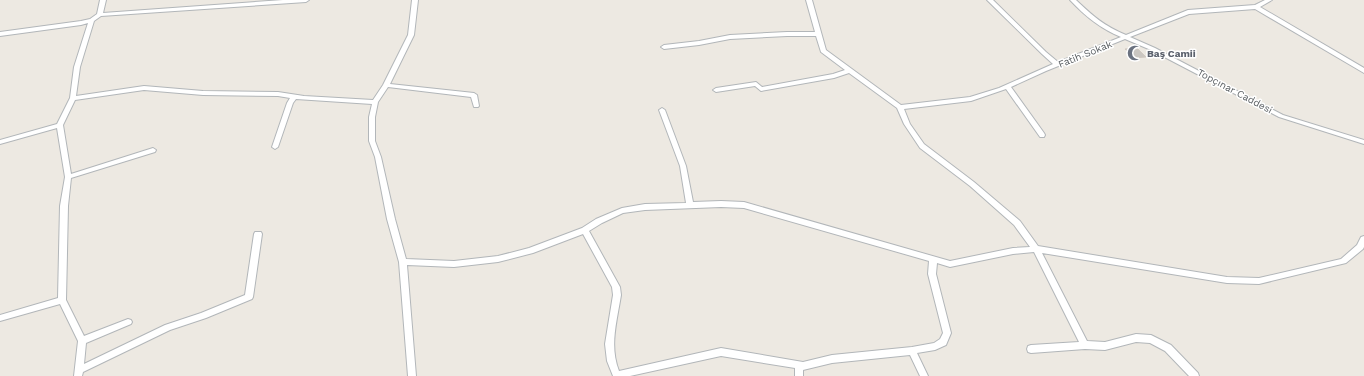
<svg xmlns="http://www.w3.org/2000/svg" width="1364" height="376" viewBox="0 0 1364 376" font-family="'Work Sans',sans-serif">
<style>
.building{fill:#cac6c1;stroke:#d1c9c0}
.lines{fill:none;stroke-linecap:round;stroke-linejoin:round}
.minor-casing{stroke:#b2b6b9;stroke-width:2}
.minor{fill:#fff;fill-rule:evenodd}
.labels{text-anchor:middle;dominant-baseline:central;stroke-width:3;stroke-linejoin:round;paint-order:stroke}
.worship-label{font-size:10px;font-weight:bold;fill:#5b616d;stroke:#fff;text-anchor:start}
.street-label{font-size:10px;fill:#5a5f63;stroke:#fff}
</style>
<rect width="100%" height="100%" fill="#ede9e2"/>
<path class="building" d="M1137,48L1146,57L1134,58L1125,49Z"/>
<g class="lines">
<defs>
<path id="minor" d="M100,0H106L103,13L283,0H309L306,2L101,16L94,21L80,67L76,96L144,86L203,91L278,92L304,96L373,100L383,85L408,35L412,0H418L414,35L390,84L474,93L477,95L479,106L478,107H474L471,97L388,87L378,102L375,117V141L381,157L395,219L406,259L454,261L498,256L529,248L582,228L596,219L622,208L645,204L686,203L680,166L659,110L662,108L665,110L686,166L693,202L721,201L744,202L950,261L1013,248L1030,247L1014,225L970,186L920,148L904,124L897,108L849,73L834,78L761,91L755,86L716,92L713,90L716,88L756,82L762,87L833,74L845,70L821,52L816,36H787L730,39L699,45L664,49L661,47L664,45L699,41L730,35L787,32H815L806,0H812L826,50L901,105L970,97L999,88L1053,64L1042,54L987,0H993L1046,52L1058,62L1121,37C1101,29 1085,16 1070,0H1076C1093,16 1104,26 1126,35L1188,10L1255,5L1265,0H1272L1260,7L1364,68V73L1255,9L1189,14L1130,37L1155,48L1283,115L1364,140V144L1279,117L1151,50L1125,39L1046,71L1011,87L1044,133L1045,135L1044,137H1040L1006,89L971,101L904,109L910,124L924,144L974,182L1020,221L1038,246L1227,277L1259,278L1341,259L1357,245L1361,237L1364,236V247L1363,249L1346,263L1259,284L1227,283L1042,253L1087,341L1105,342L1136,334L1151,335L1171,345L1198,373L1199,376H1189L1165,351L1150,343L1136,342L1105,350L1085,349L1031,353L1028,352L1027,349L1028,346L1031,345L1079,342L1034,252L1013,254L950,267L937,263L936,274L951,333L946,345L935,350L917,353L928,376H920L910,355L832,363L803,370V376H795V368L721,356L630,376H613L607,361L605,344L613,295L612,287L583,234L533,253L498,262L454,267L407,265L416,376H408L399,262L387,219L375,157L369,141V117L372,104L296,99L293,103L278,147L275,149L272,147L287,103L290,98L278,96L203,95L144,90L75,100L63,125L71,174L153,148L156,150L155,152L71,178L68,206L66,300L84,336L128,319L131,320L132,322L131,324L86,343L84,364L165,325L201,313L245,295L254,234L255,232H261L262,234L253,297L252,299L206,318L170,330L83,372L82,376H74L78,341L60,304L0,321V315L58,298L60,206L65,177L57,128L0,144V140L57,124L70,98L74,67L88,23L81,25L0,36V32L81,21L90,19L97,14ZM721,207L744,208L929,261L928,274L943,333L940,339L934,343L912,347L832,355L803,362L721,348L619,371C609,346 617,321 621,295L620,287L589,231L602,223L623,213L645,210Z"/>
</defs>
<use href="#minor" class="minor-casing"/>
<use href="#minor" class="minor"/>
</g>
<defs>
<symbol id="mosque-bare" viewBox="-9 -9 18 18"><path d="M3.5-4.9A6 6 0 1 0 3.5 4.9A5 5 0 1 1 3.5-4.9Z" fill="#6b7280" stroke="#fff" stroke-width="2.5" paint-order="stroke"/></symbol>
</defs>
<g fill-rule="evenodd">
<use href="#mosque-bare" x="1124" y="42" width="22" height="22"/>
</g>
<g class="labels">
<g class="worship-label">
<text x="1147" y="53">Baş Camii</text>
</g>
<g class="street-label">
<text transform="translate(1085 54) rotate(-22)">Fatih Sokak</text>
<text transform="translate(1235 91) rotate(28)">Topçınar Caddesi</text>
</g>
</g>
</svg>
